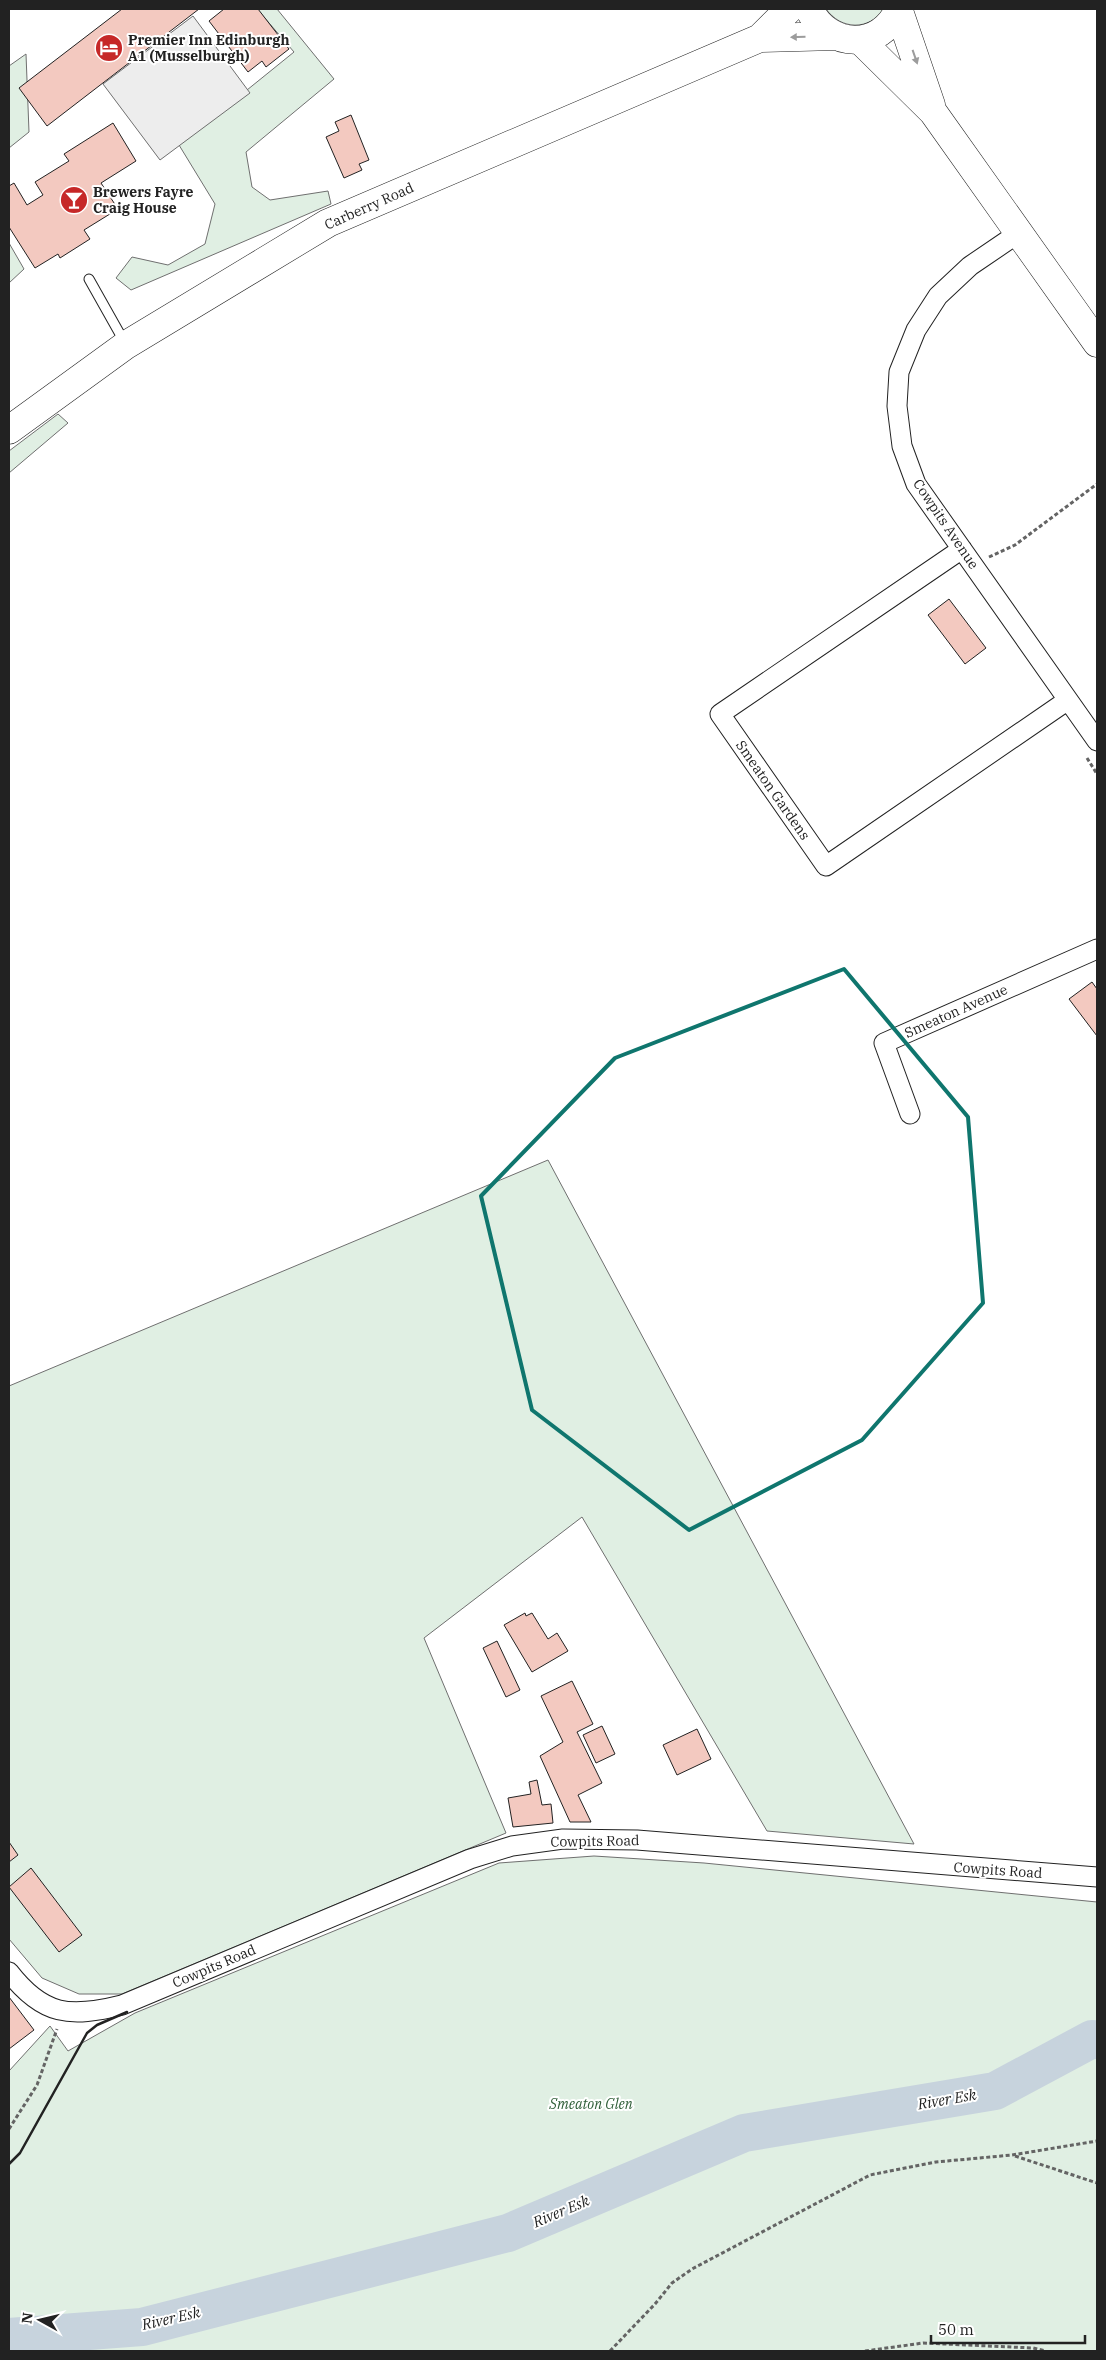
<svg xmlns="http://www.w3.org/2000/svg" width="1106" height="2360" viewBox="0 0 1106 2360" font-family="'IBM Plex Serif',serif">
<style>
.green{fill:#e0efe3;stroke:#6f6f6f}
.parking{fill:#ededed;stroke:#6f6f6f}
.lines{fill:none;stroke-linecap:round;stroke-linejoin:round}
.river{stroke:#c7d3dd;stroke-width:38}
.building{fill:#f3c9c0;stroke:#222}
.lane-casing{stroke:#222;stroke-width:11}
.street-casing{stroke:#222;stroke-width:21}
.primary-casing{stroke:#222;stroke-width:29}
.path{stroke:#646464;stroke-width:3;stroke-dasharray:4 2.5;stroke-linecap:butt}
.lane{stroke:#fff;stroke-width:9}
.street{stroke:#fff;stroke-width:19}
.primary{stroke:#fff;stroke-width:28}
.wall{stroke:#222;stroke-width:2.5}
.oneway{fill:#9c9c9c}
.marked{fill:none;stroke:#0f766e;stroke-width:4;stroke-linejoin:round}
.labels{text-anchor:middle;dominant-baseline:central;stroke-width:4;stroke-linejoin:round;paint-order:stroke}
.poi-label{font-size:14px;font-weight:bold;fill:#222;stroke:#fff;text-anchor:start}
.street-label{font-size:14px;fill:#222;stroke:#fff}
.park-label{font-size:14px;font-style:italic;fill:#2f5e38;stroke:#fff}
.water-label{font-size:15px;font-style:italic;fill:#222;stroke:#fff}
</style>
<rect width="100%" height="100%" fill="#fff"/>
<path class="green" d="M257,9H277L334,79L246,152L252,187L270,200L328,191L331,204L131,290L116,278L132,257L168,265L205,244L215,204L179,145L294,52Z
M826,9H884C869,31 841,30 826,9Z
M26,54L29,132L9,148V66Z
M9,243L24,269L9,283Z
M58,414L68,423L9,473V451Z
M548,1160L914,1844L767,1831L582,1517L424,1638L506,1833L122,1994H79L42,1978L9,1939V1386Z
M594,1856L704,1863L1097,1902V2351H9V2071L50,2026L68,2051L135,2013L499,1863Z"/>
<path class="parking" d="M193,16L250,93L160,160L103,84Z"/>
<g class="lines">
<path class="river" d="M9,2337L142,2327L508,2233L744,2133L995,2091L1092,2039L1097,2040"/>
</g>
<path class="building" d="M122,9H199L47,126L19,88Z
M224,9H258L289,49L266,67L262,61L248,72L209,21Z
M351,115L369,160L359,164L362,170L344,178L326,137L339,131L335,122Z
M113,123L136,161L101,183L118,209L84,230L90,239L60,258L58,254L35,268L9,227V186L14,183L27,205L43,195L35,182L69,161L64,154Z
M949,599L986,648L965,664L928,615Z
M1092,982L1097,989V1036L1069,999Z
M525,1613L526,1616L532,1613L548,1639L557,1633L568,1651L532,1672L504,1625Z
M497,1641L520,1690L506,1697L483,1648Z
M572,1681L593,1724L577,1732L602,1783L578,1795L591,1822H570L540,1756L563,1742L541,1696Z
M602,1726L615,1754L596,1763L583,1735Z
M697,1729L711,1759L677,1775L663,1745Z
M537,1780L542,1805L551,1804L553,1823L513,1827L508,1798L531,1794L529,1782Z
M9,1842L18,1855L9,1862Z
M31,1868L82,1935L59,1952L9,1887Z
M9,1997L34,2030L9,2049Z"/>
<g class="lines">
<defs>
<path id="lane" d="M89,279L125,343"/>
<path id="street" d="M1020,232L970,266L938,296L916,330L899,372L897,406L902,446L916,484L1097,741
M962,549L720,714L826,866L1068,700
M910,1114L884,1043L1097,949
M9,1972C43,2016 70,2018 122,2005L470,1859L512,1846L563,1839L637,1840L1097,1877"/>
<path id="primary" d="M809,9C829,49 880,51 899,9
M899,11L931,105
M760,38L836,36
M860,40L933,112L1097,343
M9,430L126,345L328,223L760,38L789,9"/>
</defs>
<use href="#lane" class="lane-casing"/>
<use href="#street" class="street-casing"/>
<use href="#primary" class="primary-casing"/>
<path class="path" d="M989,557L1015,545L1097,484
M1087,758L1097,774
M9,2129L37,2085L57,2029
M1015,2156L1097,2183
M610,2351L655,2304L672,2283L692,2269L870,2175L936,2162L1012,2155L1097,2141
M865,2351L923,2343L1033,2348L1046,2351"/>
<use href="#lane" class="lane"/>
<use href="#street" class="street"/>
<use href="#primary" class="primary"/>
<path class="wall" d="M9,2164L20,2153L87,2033L97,2025L127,2012"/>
</g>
<defs><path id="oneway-solid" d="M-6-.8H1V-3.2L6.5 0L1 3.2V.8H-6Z" transform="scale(1.25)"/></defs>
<g class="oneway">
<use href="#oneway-solid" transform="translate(798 37) rotate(179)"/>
<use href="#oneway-solid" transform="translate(915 57) rotate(71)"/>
</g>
<path class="marked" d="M844,969L968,1117L983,1303L862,1440L689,1530L532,1410L481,1196L615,1058Z"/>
<defs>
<symbol id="hotel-disc" viewBox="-11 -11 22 22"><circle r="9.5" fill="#c62828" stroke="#fff"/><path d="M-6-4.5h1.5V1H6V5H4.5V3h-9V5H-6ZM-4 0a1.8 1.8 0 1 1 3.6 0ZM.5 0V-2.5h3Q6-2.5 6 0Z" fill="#fff"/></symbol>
<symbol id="bar-disc" viewBox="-11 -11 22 22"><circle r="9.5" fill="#c62828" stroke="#fff"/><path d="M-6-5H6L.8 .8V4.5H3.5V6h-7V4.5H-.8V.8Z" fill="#fff"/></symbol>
</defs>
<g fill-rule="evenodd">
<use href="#hotel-disc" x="93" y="32" width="32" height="32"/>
<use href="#bar-disc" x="58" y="184" width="32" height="32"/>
</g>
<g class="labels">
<g class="poi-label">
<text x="128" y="40">Premier Inn Edinburgh<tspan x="128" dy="16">A1 (Musselburgh)</tspan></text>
<text x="93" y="192">Brewers Fayre<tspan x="93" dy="16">Craig House</tspan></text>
</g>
<g class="street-label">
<text transform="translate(369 206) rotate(-24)">Carberry Road</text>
<text transform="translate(946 524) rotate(56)">Cowpits Avenue</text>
<text transform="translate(773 790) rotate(55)">Smeaton Gardens</text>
<text transform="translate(956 1011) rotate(-24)">Smeaton Avenue</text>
<text transform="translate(595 1841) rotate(-1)">Cowpits Road</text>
<text transform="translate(998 1870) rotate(4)">Cowpits Road</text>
<text transform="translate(214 1966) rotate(-23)">Cowpits Road</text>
</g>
<g class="park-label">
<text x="591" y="2104">Smeaton Glen</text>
</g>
<g class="water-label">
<text transform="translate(947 2099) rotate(-10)">River Esk</text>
<text transform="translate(561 2211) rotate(-23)">River Esk</text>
<text transform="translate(171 2318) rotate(-13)">River Esk</text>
</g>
</g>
<rect width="1106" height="2360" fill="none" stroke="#222222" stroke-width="20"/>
<g transform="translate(40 2320) rotate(278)" stroke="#ffffff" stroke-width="4" paint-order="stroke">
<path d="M0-4L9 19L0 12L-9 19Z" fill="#222222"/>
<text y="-8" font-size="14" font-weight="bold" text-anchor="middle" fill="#222222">N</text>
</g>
<path d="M931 2335v8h154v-8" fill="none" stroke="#222222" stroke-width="2.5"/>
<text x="938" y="2335" font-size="15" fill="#222222" stroke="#ffffff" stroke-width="4" paint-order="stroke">50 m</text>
</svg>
